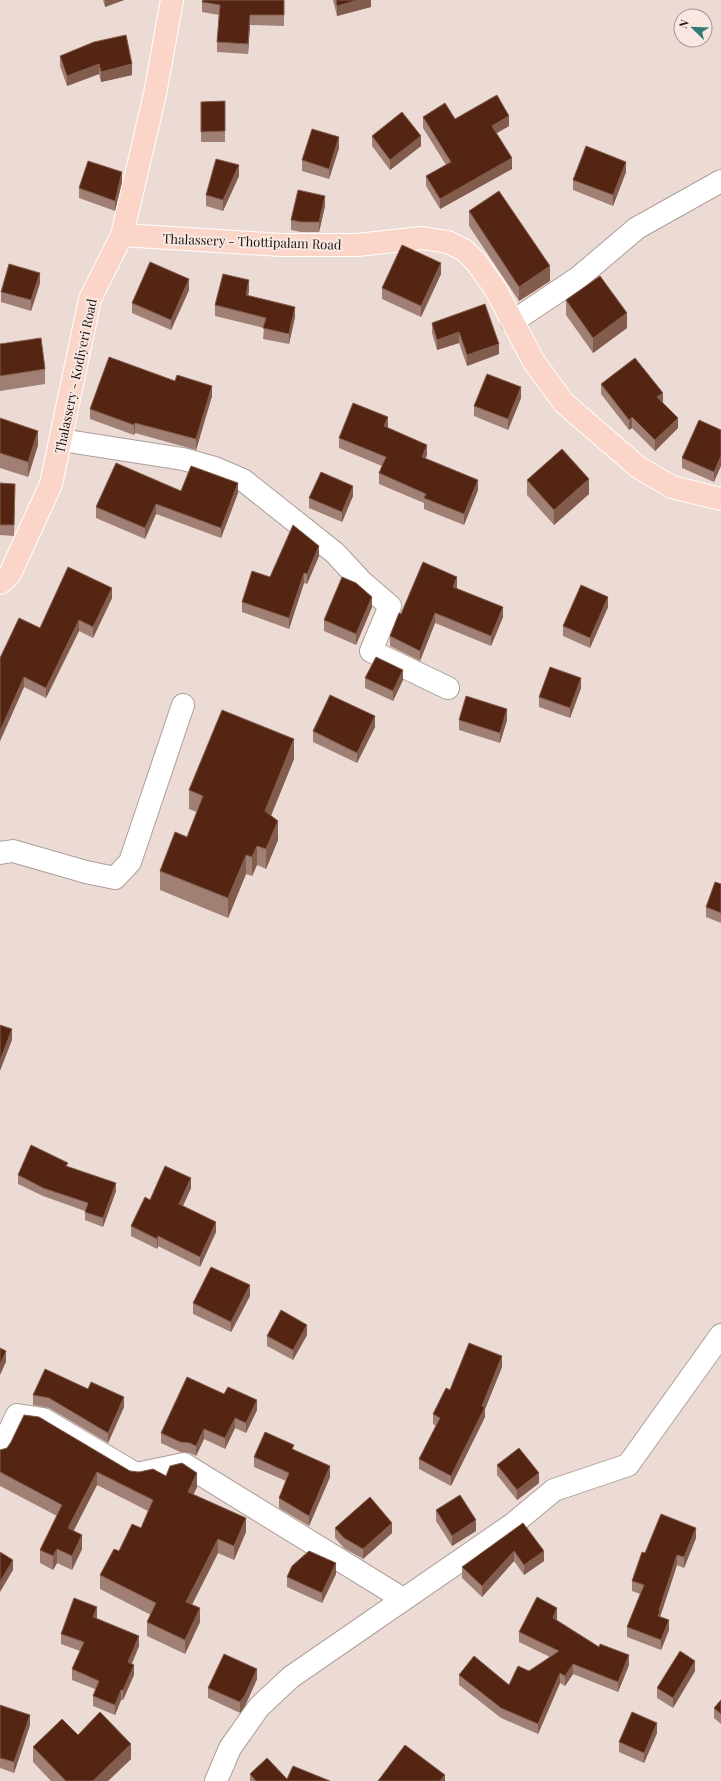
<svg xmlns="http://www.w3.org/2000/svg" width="721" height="1781" viewBox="0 0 721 1781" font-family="'Playfair Display',serif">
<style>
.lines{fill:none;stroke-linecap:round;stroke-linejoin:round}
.minor-casing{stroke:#ae9e98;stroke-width:24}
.major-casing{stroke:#fff;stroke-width:24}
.minor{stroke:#fff;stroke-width:22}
.major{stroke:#fad5c8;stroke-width:22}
.wall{fill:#a08074}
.shaded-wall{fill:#825c4d}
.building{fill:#552513;stroke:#825c4d}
.labels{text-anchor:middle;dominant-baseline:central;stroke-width:4;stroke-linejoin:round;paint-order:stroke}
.street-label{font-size:13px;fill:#1b1513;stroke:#f9e8e2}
</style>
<rect width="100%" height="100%" fill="#ecdbd5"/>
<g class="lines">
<defs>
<path id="minor" d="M512,322L578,278L637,228L721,181
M61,440L183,459L215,468L243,480L335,553L361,581L390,606L371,651L448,688
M0,853L13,851L86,872L115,878L130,862L183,705
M0,1451L17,1415L43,1419L136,1474L184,1464L403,1599
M216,1781L230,1748L259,1707L291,1677L513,1524L554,1490L628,1465L721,1335"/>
<path id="major" d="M122,235L282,245H357L422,238L448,242L464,250L477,263L496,290L534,362L564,403L638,467L672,487L721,499
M0,583L10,574L51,484L90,299L122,235L155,94L172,0"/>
</defs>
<use href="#minor" class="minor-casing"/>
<use href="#major" class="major-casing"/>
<use href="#minor" class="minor"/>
<use href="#major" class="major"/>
</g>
<path class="wall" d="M103,0H124L105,7Z
M284,0V26L250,25L248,54L217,52V42L219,15L202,12V2Z
M333,0H371V7L337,16Z
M94,42L132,75L101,82L99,74L67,86L60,66V56Z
M225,101V142H201V102Z
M423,117L455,119L509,126L496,133L512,169L440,209L426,186V176L446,165L423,128Z
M372,136L421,146L390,170L372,146Z
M339,148L329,179L302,171V160Z
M626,172L613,206L573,190V180Z
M239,176L223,211L206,206V195Z
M122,182L115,211L79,198V188Z
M325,206L319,232H301L291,230V220Z
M469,211L550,281L519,301L469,226Z
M441,274L421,317L382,299V288Z
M40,283L31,311L1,302V292Z
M189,290L171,330L132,313V303Z
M249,291L248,295L295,317L289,344L263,339L264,328L215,316V305Z
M566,300L627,328L593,353L566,315Z
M485,304L499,354L467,366L459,343L437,350L432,333V323Z
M0,344L45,369V384L0,391Z
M601,384L663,402L678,428L655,451L632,428L629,430L601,394Z
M212,396L196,450L135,433L134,435L90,419V409Z
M521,398L508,430L474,416V406Z
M0,418L38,445L28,477L0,468Z
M388,427V428L427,455L425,459L478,490L464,525L424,509V503L379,484V473L382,466L339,448V438Z
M721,430L714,482L682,468V458Z
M527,480L589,494L554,525L527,495Z
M0,483L15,494L14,536L0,535Z
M181,491L238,493L221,538L156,514L145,539L96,518V507Z
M353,496L342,522L309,508V498Z
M319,556L307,584L304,583L289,629L242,612V602L270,577Z
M457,587V588L503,617L491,646L435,623L420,661L390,646V636L401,614Z
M112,598L93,638L79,631L46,698L24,687L0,741V658L40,628Z
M372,607L356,645L324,631V620Z
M608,607L590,648L563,636V626Z
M365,678L403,680L393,701L365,688Z
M581,688L570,718L539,707V697Z
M459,720H507L500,743L459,730Z
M375,727L357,763L313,742V731Z
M294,759L271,816L278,840L266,869L257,865L252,876L246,874L228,918L160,890V871L187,837L197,812L189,809V790Z
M721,884V923L706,917V907Z
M68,1167L116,1191L103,1227L85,1220V1211L43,1196L18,1184V1175Z
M191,1188L183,1206L216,1232L200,1267L158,1246L157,1249L131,1236V1226L150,1200Z
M250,1296L231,1332L193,1314V1303Z
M307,1335L293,1360L267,1346V1336Z
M502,1367L485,1409V1417L451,1486L419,1469V1459L436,1426L433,1424V1414L450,1390Z
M88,1389L124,1407L108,1443L49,1408L33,1405V1395Z
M257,1410L246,1433L235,1428L225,1449L204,1439L196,1456L190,1453L180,1452L161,1443V1433Z
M294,1449L330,1477L309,1526L279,1508V1498L286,1481L254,1467V1457Z
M0,1450L130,1471L166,1476L197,1487L193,1495L246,1532L234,1560L218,1553L192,1605L200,1622L185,1654L147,1636V1622L151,1615L100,1589V1575L119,1551L141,1528L148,1511L97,1485L73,1531L82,1549L72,1570L57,1563L53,1570L40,1563V1550L57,1516L0,1486Z
M497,1465L539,1483L517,1500L497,1475Z
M436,1510L476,1531L452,1546L436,1521Z
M523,1523L544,1561L524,1575L514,1561L482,1597L462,1578V1567Z
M335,1528L392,1533L363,1559L344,1548L335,1538Z
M696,1538L684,1568L677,1565L660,1617L669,1630L661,1650L627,1637V1627L640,1594L632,1591V1581L645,1553Z
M336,1574L322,1603L287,1587V1577Z
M96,1618L139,1646L132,1664L134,1675L123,1700H121L115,1715L93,1706V1696L95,1689L72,1680V1669L80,1651L61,1644V1634Z
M557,1618V1620L599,1647L629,1665L618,1692L573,1674L565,1686L560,1683L538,1734L501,1718L459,1685V1675L509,1685L550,1657L519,1642V1632Z
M695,1671L673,1708L657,1698V1688Z
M257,1679L245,1706L240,1713L208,1698V1688Z
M721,1700V1724L714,1718V1708Z
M0,1705L30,1725L14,1773L0,1768Z
M657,1733L644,1763L619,1752V1742Z
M78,1735L131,1759L108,1781H51L33,1762V1747Z
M250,1774L287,1779L330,1781H250Z"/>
<path class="shaded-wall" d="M105,0H124L105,7Z
M359,0H371V7L337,16V6Z
M250,15V25L248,54V44Z
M99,64V74L67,86V76Z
M132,64V75L101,82V72Z
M509,116V126L492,136V126Z
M421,136V146L390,170V160Z
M339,137V148L329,179V169Z
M512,158V169L440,209V199Z
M626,162V172L613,206V195Z
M239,165V176L223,211V200Z
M122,172V182L115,211V201Z
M325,196V206L319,232V222Z
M441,263V274L421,317V306Z
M550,266V281L519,301V287Z
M40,273V283L31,311V300Z
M189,279V290L171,330V320Z
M249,280V291L246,305V295Z
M295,307V317L289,344V334Z
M627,313V328L593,353V338Z
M459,332V343L437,350V340Z
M499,344V354L467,366V355Z
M212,386V396L196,450V439Z
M521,387V398L508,430V419Z
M663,393V403L657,397Z
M388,417V427L384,437V426Z
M632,417V428L629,430V420Z
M678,418V428L655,451V440Z
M135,423V433L134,435V425Z
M38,431V445L28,477V462Z
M427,445V455L422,467V457Z
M721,456V466L714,482V472Z
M589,479V494L554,525V510Z
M478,480V490L464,525V514Z
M238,483V493L221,538V528Z
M353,486V496L342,522V512Z
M156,504V514L145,539V528Z
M319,546V556L307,584V574Z
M304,573V583L289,629V618Z
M457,577V587L453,597V587Z
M112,588V598L93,638V627Z
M372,597V607L356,645V634Z
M608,597V607L590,648V638Z
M503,607V617L491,646V636Z
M435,613V623L420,661V651Z
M79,620V631L46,698V688Z
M403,670V680L393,701V691Z
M24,677V687L0,741V731Z
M581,678V688L570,718V708Z
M507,709V720L500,743V733Z
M375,716V727L357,763V753Z
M294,739V759L265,830V811Z
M278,821V840L266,869V849Z
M257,846V865L252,876V857Z
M246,855V874L228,918V898Z
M12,1029V1040L0,1071V1061Z
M191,1178V1188L179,1214V1204Z
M116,1183V1191L103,1227V1218Z
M216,1222V1232L200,1267V1257Z
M158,1236V1246L157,1249V1239Z
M250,1285V1296L231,1332V1322Z
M307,1325V1335L293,1360V1350Z
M6,1351V1362L0,1375V1365Z
M502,1356V1367L485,1409V1417L451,1486V1476L482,1406Z
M124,1397V1407L108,1443V1433Z
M257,1400V1410L246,1433V1423Z
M235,1418V1428L225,1449V1438Z
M204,1429V1439L196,1456V1446Z
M330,1466V1477L309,1526V1516Z
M97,1472V1485L68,1542V1528Z
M197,1473V1487L188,1506V1492Z
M539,1473V1483L517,1500V1490Z
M246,1518V1532L234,1560V1546Z
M476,1520V1531L452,1546V1536Z
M392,1523V1533L363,1559V1549Z
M696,1528V1538L684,1568V1557Z
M82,1535V1549L72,1570V1556Z
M218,1539V1553L186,1616V1602Z
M57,1549V1563L53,1570V1556Z
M514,1551V1561L482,1597V1586Z
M544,1551V1561L524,1575V1565Z
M677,1555V1565L660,1617L658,1616L659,1610Z
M13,1560V1570L0,1592V1582Z
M336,1563V1574L322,1603V1593Z
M97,1607V1618L93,1627V1617Z
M200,1608V1622L185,1654V1640Z
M557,1608V1618L553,1628V1618Z
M669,1620V1630L661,1650V1640Z
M139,1636V1646L128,1672V1662Z
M629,1655V1665L618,1692V1682Z
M695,1661V1671L673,1708V1698Z
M573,1664V1674L565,1686V1676Z
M134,1665V1675L123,1700V1690Z
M257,1669V1679L245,1706L240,1713V1702Z
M560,1673V1683L538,1734V1724Z
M121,1690V1700L115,1715V1705Z
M30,1715V1725L14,1773V1762Z
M657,1723V1733L644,1763V1753Z
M131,1744V1759L108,1781H93Z
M445,1775V1781H440Z"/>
<path class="building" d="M203,0H284V15H250L248,44L217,42L220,5L202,2Z
M336,0H359L337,6Z
M126,35L132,64L101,72L99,64L67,76L60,56L94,42Z
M497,95L509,116L492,126L512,158L440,199L426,176L451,162L423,117L445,103L455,119Z
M225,101V131L201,132V102Z
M402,112L421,136L390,160L372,136Z
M312,129L339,137L329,169L302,160Z
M586,146L626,162L613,195L573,180Z
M216,159L239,165L223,200L206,195Z
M88,161L122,172L115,201L79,188Z
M298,190L325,196L319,222H301L291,220Z
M499,191L550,266L519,287L469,211Z
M402,245L441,263L421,306L382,288Z
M150,262L189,279L171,320L132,303Z
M9,264L40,273L31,300L1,292Z
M223,274L249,280L246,295L295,307L289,334L263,328L266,318L215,305Z
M600,276L627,313L593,338L566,300Z
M485,304L499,344L467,355L459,332L437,340L432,323Z
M41,338L45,369L0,376V344Z
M109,357L175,381L177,375L212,386L196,439L135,423L134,425L90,409Z
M635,358L663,393L657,397L678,418L655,440L632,417L629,420L601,384Z
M487,374L521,387L508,419L474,406Z
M353,403L388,417L384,426L427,445L422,457L478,480L464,514L424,498L426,494L379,473L386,457L339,438Z
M0,418L38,431L28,462L0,453Z
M699,420L721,430V456L714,472L682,458Z
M562,449L589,479L554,510L527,480Z
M116,463L181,491L191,466L238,483L221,528L156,504L145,528L96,507Z
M321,472L353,486L342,512L309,498Z
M0,483L15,484L14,525H0Z
M293,525L319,546L307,574L304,573L289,618L242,602L252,571L270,577Z
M423,562L457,577L453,587L503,607L491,636L435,613L420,651L390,636L399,613L401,614Z
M68,567L112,588L93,627L79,620L46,688L24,677L0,731V658L19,618L40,628Z
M342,577L356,583L372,597L356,634L324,620Z
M581,585L608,597L590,638L563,626Z
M376,657L403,670L393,691L365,678Z
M550,667L581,678L570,708L539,697Z
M330,695L375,716L357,753L313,731Z
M466,696L507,709L500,733L459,720Z
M222,710L294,739L265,811L278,821L266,849L257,846L252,857L246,855L228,898L160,871L175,832L187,837L203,796L189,790Z
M715,882L721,884V913L706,907Z
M0,1025L12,1029L0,1061Z
M31,1145L68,1163L66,1166L116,1183L103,1218L85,1212L88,1203L43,1188L18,1175Z
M165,1166L191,1178L179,1204L216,1222L200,1257L158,1236L157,1239L131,1226L145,1197L150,1200Z
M211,1267L250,1285L231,1322L193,1303Z
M281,1310L307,1325L293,1350L267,1336Z
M469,1343L502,1356L482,1406L485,1407L451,1476L419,1459L440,1418L433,1414L446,1388L450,1390Z
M0,1348L6,1351L0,1365Z
M45,1369L88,1389L91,1382L124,1397L108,1433L49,1398L33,1395Z
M187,1377L224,1394L228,1387L257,1400L246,1423L235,1418L225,1438L204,1429L196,1446L190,1443L180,1442L161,1433Z
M24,1415L39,1417L130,1471L139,1472L153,1469L166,1476L170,1466L182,1463L197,1473L188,1492L246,1518L234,1546L218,1539L186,1602L200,1608L185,1640L147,1622L156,1603L100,1575L114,1549L119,1551L132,1524L141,1528L153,1500L97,1472L68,1528L82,1535L72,1556L57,1549L53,1556L40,1550L62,1505L0,1472V1450L7,1448L11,1442Z
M265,1432L294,1445L292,1449L330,1466L309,1516L279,1498L289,1473L254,1457Z
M519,1448L539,1473L517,1490L497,1465Z
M460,1495L476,1520L452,1536L436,1510Z
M370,1497L392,1523L363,1549L344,1538L335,1528Z
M661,1514L696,1528L684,1557L677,1555L659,1610L660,1611L658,1616L669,1620L661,1640L627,1627L644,1585L632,1581L642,1552L645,1553Z
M523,1523L544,1551L524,1565L514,1551L482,1586L462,1567Z
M309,1551L336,1563L322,1593L287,1577L292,1566Z
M0,1552L13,1560L0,1582Z
M537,1597L557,1608L553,1618L599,1647L600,1644L629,1655L618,1682L573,1664L565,1676L560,1673L538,1724L501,1708L459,1675L474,1656L509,1685L518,1666L529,1671L559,1651L519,1632Z
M74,1598L97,1607L93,1617L139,1636L128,1662L134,1665L123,1690H121L115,1705L93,1696L99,1681L72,1669L84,1642L61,1634Z
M680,1651L695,1661L673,1698L657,1688Z
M224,1654L257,1669L245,1695L240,1702L208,1688Z
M721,1700V1714L714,1708Z
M0,1705L30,1715L14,1762L0,1758Z
M100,1712L131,1744L93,1781H66L33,1747L62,1719L78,1735Z
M632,1712L657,1723L644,1753L619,1742Z
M405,1745L445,1775L440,1781H378Z
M267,1758L287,1779L293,1766L330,1781H256L250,1774Z"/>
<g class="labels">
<g class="street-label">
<text transform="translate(252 241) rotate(2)">Thalassery - Thottipalam Road</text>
<text transform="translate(75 376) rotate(-78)">Thalassery - Kodiyeri Road</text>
</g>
</g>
<g transform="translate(693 28) rotate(293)"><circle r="19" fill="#f9e8e2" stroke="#a0948f"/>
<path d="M0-3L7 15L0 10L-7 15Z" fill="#327b76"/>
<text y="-6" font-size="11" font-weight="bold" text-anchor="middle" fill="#1b1513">N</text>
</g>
</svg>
